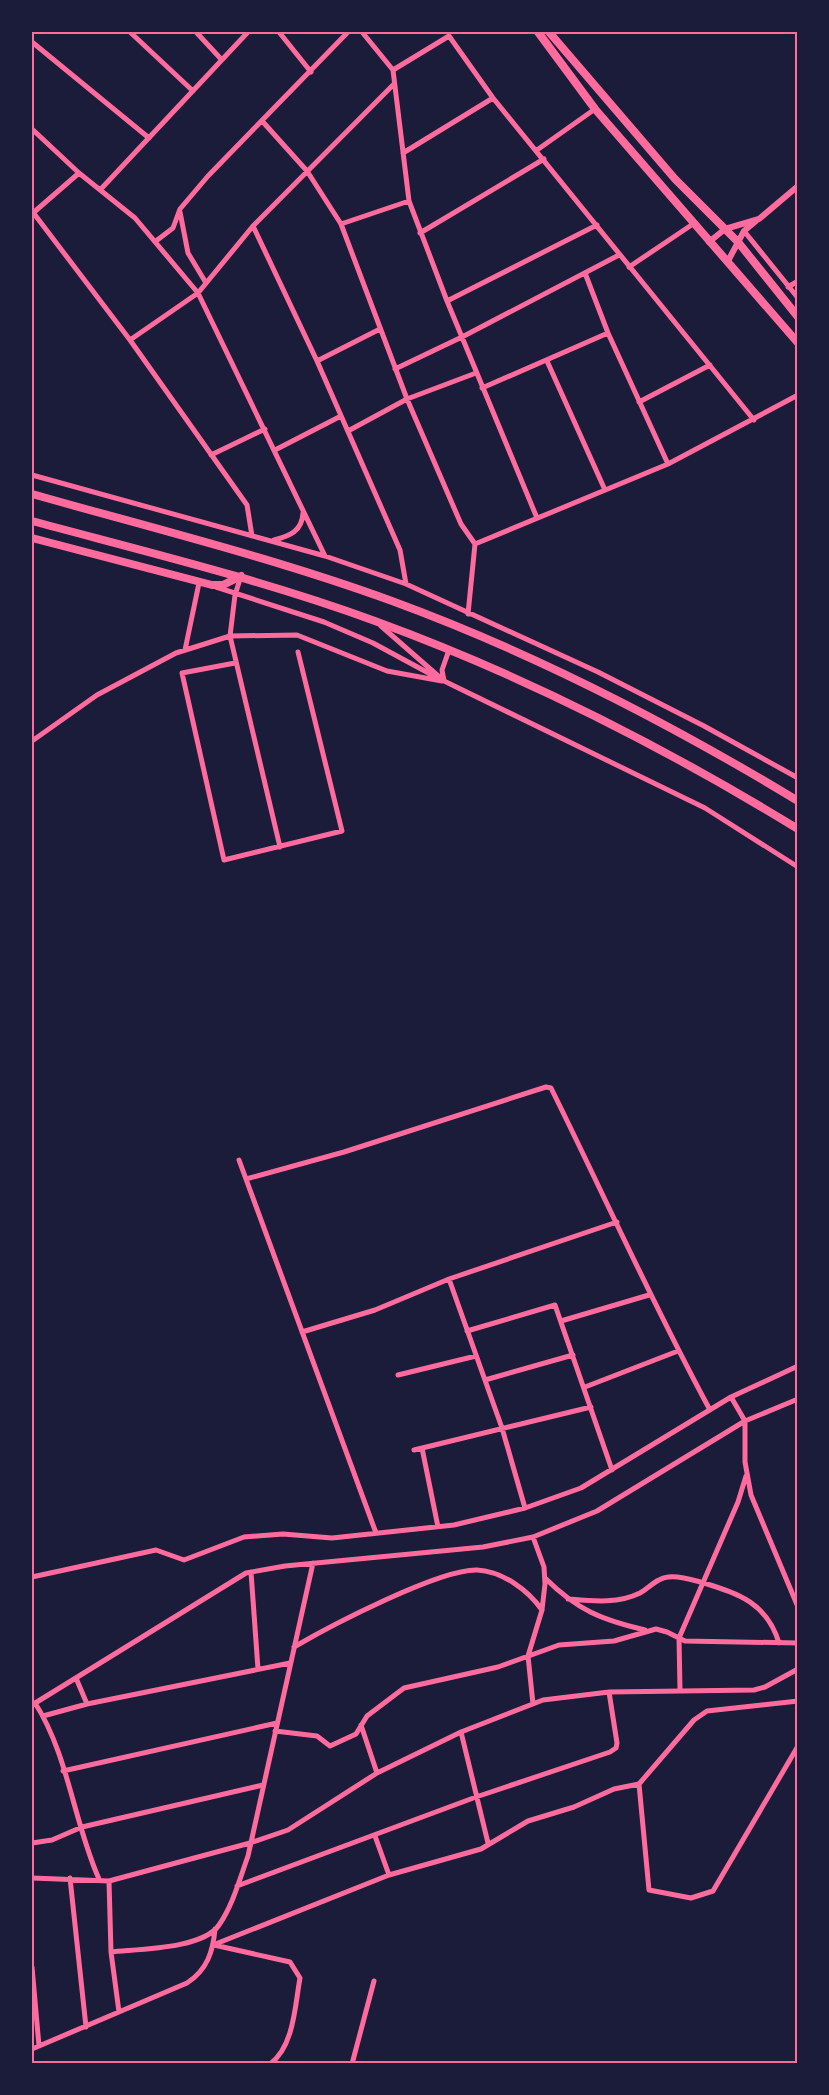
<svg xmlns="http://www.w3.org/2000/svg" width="829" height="2095" viewBox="0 0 829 2095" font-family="Bitter,serif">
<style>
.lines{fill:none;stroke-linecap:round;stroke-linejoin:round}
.minor{stroke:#ff6b9d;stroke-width:5}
.tertiary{stroke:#ff6b9d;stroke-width:6}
.secondary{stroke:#ff6b9d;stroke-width:8}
.trunk{stroke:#ff6b9d;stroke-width:8}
.neatline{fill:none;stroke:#ff6b9d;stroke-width:2}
</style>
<rect width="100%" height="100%" fill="#1b1b3a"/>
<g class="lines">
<path class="minor" d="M130,32L193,91
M196,32L221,59
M279,32L311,72
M362,32L393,70L409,201L447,301L537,518
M32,42L149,138
M393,70L449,36L493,98L754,420
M263,122L307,171L341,224L407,399L461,524L475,544L468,614
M32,129L79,173L135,218L198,293L325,556
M537,150L595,109
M403,153L493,98
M100,190L248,32
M32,211L130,340L198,293L253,226L394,84
M180,212L188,253L206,283
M33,213L79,173
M341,224L409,201
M253,226L317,361L400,550L406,584
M744,231L798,298
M420,233L544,159
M156,241L173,228L180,209L208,176L348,32
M629,267L693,224
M585,273L608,333L668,464
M788,287L798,281
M447,301L597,225
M130,340L247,505L252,536
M317,361L380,329
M547,361L605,490
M395,369L462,337L619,255
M482,388L608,333
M639,402L710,365
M348,431L407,399L476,373
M275,450L341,416
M211,455L265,429
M32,475L325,556L406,584L598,672L704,726L798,778
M274,540C290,536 302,531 303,513
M475,544L668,464L798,395
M241,576L235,595L230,636L280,847
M216,587L324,622L373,643L434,676
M381,626L444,681L705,808L798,867
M185,650L199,583
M235,663L182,673L224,860L342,831L298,652
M444,681L442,670L449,650
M32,741L97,695L176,653L230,636L297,635L387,671L442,681
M239,1160L376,1533
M246,1179L344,1152L546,1087L551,1088C604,1195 653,1305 710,1410
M449,1279L502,1428L525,1508
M561,1321L649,1295
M467,1331L555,1305L612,1470
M302,1332L375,1310L449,1279L617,1222
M398,1375L476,1356
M485,1380L573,1355
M585,1387L678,1351
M731,1397L745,1421V1462L751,1495L798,1607
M422,1448L438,1527
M414,1450L591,1407
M533,1537L544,1567L545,1584L542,1610L528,1656L533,1704
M251,1572L258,1669
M32,1577L156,1550L184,1560L244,1537L283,1534L332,1538L454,1525L525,1508L581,1488L731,1397L798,1366
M545,1578C577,1610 602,1620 645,1630
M568,1599C592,1601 618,1604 640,1593C649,1588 657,1578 668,1577C679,1575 693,1580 704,1583C739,1594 767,1603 779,1643
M294,1647C330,1626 439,1569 477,1570C502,1571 528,1590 542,1610
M76,1678L87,1704
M680,1690L679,1638L738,1502L746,1476
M35,1703C68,1754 74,1823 99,1879
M32,1705L246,1573L285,1566L483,1547L533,1537L597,1511L745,1421L798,1399
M43,1716L87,1704L290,1663
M361,1725L377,1773
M275,1731L317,1736L330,1746L356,1734L367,1716L404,1688L498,1667L559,1645L614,1641L656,1629L667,1632L685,1641L798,1643
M461,1732L488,1843
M63,1771L277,1723
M639,1784L649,1890L691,1898L713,1891L798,1746
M375,1836L389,1875
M32,1843L52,1840L82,1827L263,1785
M32,1878L109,1881L250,1843L288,1830L377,1773L461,1732L543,1700L609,1692L754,1690L765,1687L798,1669
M70,1878L86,2027
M109,1881L111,1952L119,2012
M237,1886L476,1797L610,1752L616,1748L617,1743L609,1692
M213,1945L389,1875L481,1849L528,1821L574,1807L614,1789L639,1784L694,1720L707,1711L798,1701
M214,1945L290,1962L300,1978C295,2005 294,2047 270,2064
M111,1952C138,1949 203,1949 219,1925C233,1905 240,1878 248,1856L313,1563
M32,1967L39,2046
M32,2049L187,1983C207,1970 213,1952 215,1929
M352,2064L374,1981"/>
<path class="tertiary" d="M709,242L725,229L759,219L798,186
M728,261L744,231L756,221"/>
<path class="secondary" d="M538,32L595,109L798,343
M549,32L675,179L738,242L798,317"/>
<path class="trunk" d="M32,494C152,528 274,558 392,601C531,652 671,724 798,801
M32,521C147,552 263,580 375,621C523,675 664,747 798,829
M32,538L212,585H223L241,576"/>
</g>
<rect width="829" height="2095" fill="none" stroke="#1b1b3a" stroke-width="66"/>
<rect x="33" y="33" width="763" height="2029" class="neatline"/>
</svg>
